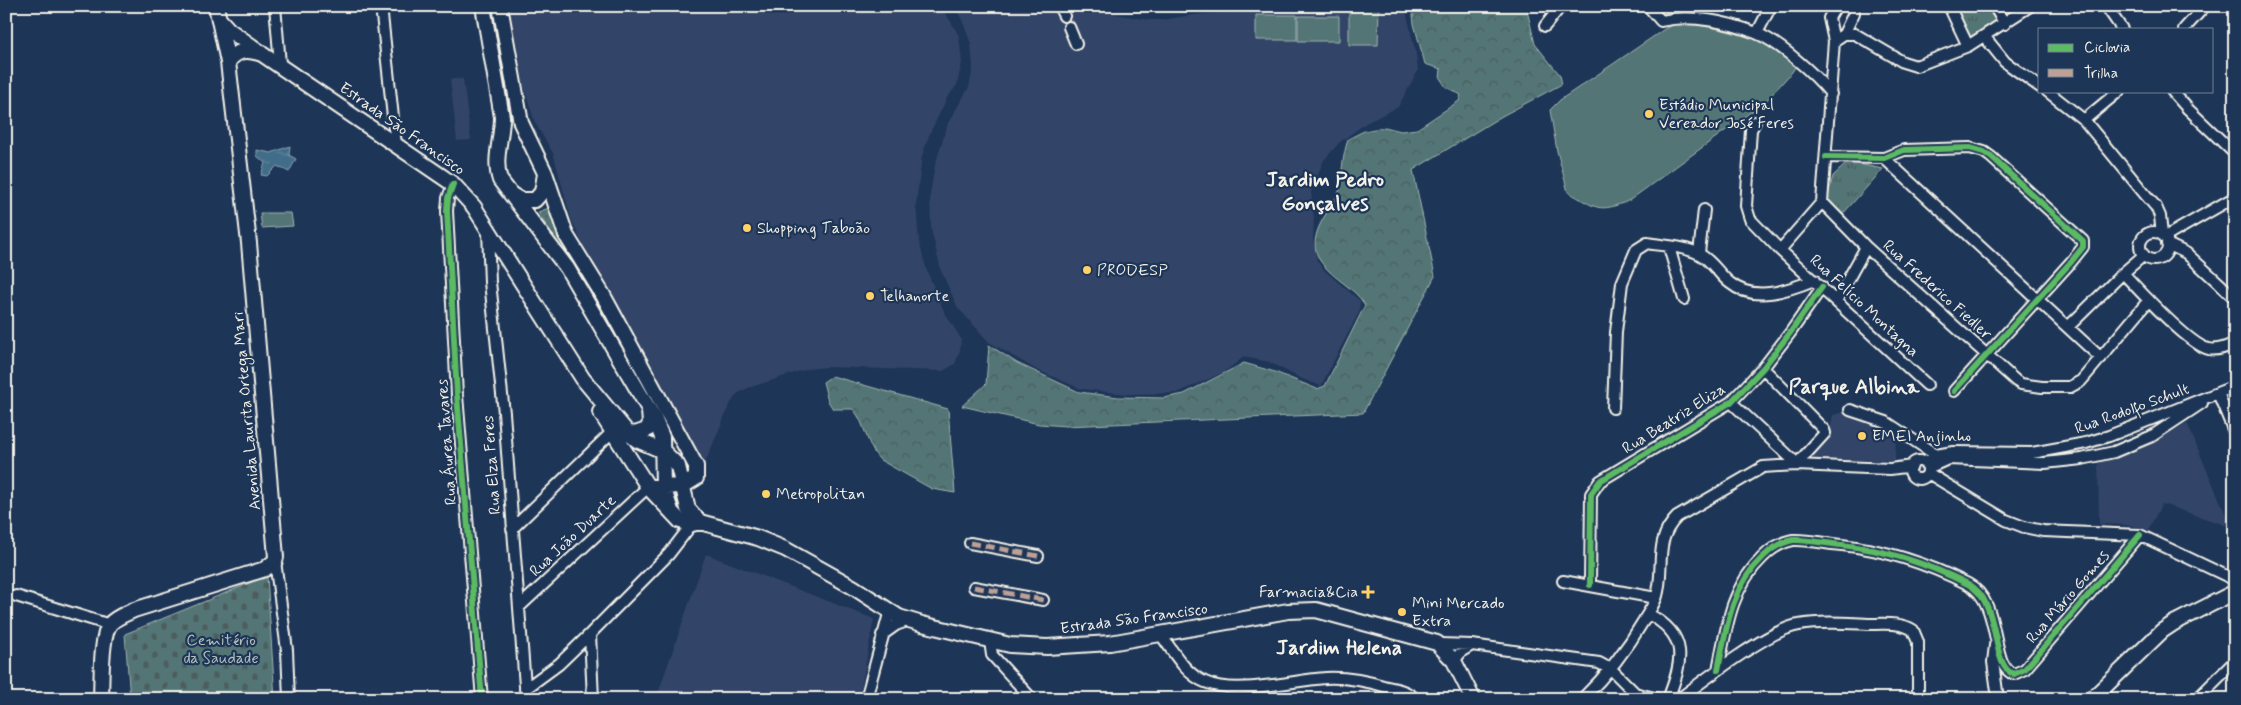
<svg xmlns="http://www.w3.org/2000/svg" width="2241" height="705" viewBox="0 0 2241 705" font-family="Mynerve,sans-serif">
<style>
.built{fill:#334467}
.grass{fill:url(#grass-dots);stroke:#a3b3af}
.forest{fill:url(#forest-crowns);stroke:#a3b3af}
.cemetery{fill:url(#cemetery-stones);stroke:#a3b3af}
.park{fill:url(#park-tufts);stroke:#a3b3af}
.pitch{fill:#527576;stroke:#a3b3af}
.water{fill:url(#water-ripples);stroke:#8aa2b0}
.lines{fill:none;stroke-linecap:round;stroke-linejoin:round}
.minor-casing{stroke:#f4f1e8;stroke-width:14}
.major-casing{stroke:#f4f1e8;stroke-width:18}
.minor{stroke:#1d3557;stroke-width:10}
.major{stroke:#1d3557;stroke-width:14}
.quiet{stroke:#bda197;stroke-width:5;stroke-dasharray:10 5;stroke-linecap:butt}
.cycleway-casing{stroke:#1d3557;stroke-width:9}
.cycleway{stroke:#5cba63;stroke-width:6}
.poi-dot{fill:#ffd166;stroke:#1d3557;stroke-width:2}
.labels{text-anchor:middle;dominant-baseline:central;stroke-width:4.5;stroke-linejoin:round;paint-order:stroke}
.poi-label{font-size:16px;fill:#f4f1e8;stroke:#1d3557;text-anchor:start}
.street-label{font-size:16px;fill:#f4f1e8;stroke:#1d3557}
.park-label{font-size:16px;fill:#b3bfba;stroke:#1d3557}
.district-label{font-size:21px;font-weight:bold;fill:#f4f1e8;stroke:#1d3557}
</style>
<defs>
<pattern id="grass-dots" width="8" height="8" patternUnits="userSpaceOnUse" patternTransform="scale(1.25)"><rect width="8" height="8" fill="#527576"/><path d="M2 2h.1M6 6h.1" fill="none" stroke="#4d5c5c" stroke-width="1.8" stroke-linecap="round"/></pattern>
<pattern id="forest-crowns" width="20" height="18" patternUnits="userSpaceOnUse" patternTransform="scale(1.25)"><rect width="20" height="18" fill="#527576"/><path d="M2 6a3 3 0 1 1 6 0M12 15a3 3 0 1 1 6 0" fill="none" stroke="#4d5c5c"/></pattern>
<pattern id="cemetery-stones" width="16" height="16" patternUnits="userSpaceOnUse" patternTransform="scale(1.25)"><rect width="16" height="16" fill="#527576"/><path d="M2 7V4a2 2 0 0 1 4 0v3zM10 15v-3a2 2 0 0 1 4 0v3z" fill="#4d5c5c"/></pattern>
<pattern id="park-tufts" width="24" height="20" patternUnits="userSpaceOnUse" patternTransform="scale(1.25)"><rect width="24" height="20" fill="#527576"/><path d="M3 7l-1-3M5 7V3M7 7l1-3M15 17l-1-3M17 17v-4M19 17l1-3" fill="none" stroke="#4d5c5c"/></pattern>
<pattern id="water-ripples" width="26" height="14" patternUnits="userSpaceOnUse" patternTransform="scale(1.25)"><rect width="26" height="14" fill="#436d8a"/><path d="M2 4q2-2 4 0t4 0M15 11q2-2 4 0t4 0" fill="none" stroke="#5f829a"/></pattern>
</defs>
<rect width="100%" height="100%" fill="#1d3557"/>
<filter id="ink" filterUnits="userSpaceOnUse"><feTurbulence type="fractalNoise" baseFrequency=".02" numOctaves="2"/><feDisplacementMap in="SourceGraphic" scale="10" xChannelSelector="R" yChannelSelector="G"/><feConvolveMatrix kernelMatrix="1 2 1 2 8 2 1 2 1" color-interpolation-filters="sRGB"/></filter>
<g filter="url(#ink)">
<path class="built" d="M506,6H939L950,20L959,36L962,62L957,85L947,98L930,133L922,156L916,205L919,242L927,271L944,311L961,339L960,350L955,364L943,371L827,367L807,369L748,388L737,394L729,406L705,463L595,273L571,218L553,153L535,123L514,54Z
M954,6H1070L1149,20H1161L1193,15L1308,6H1405L1416,54L1418,71L1398,107L1366,123L1340,142L1324,160L1311,192L1314,217L1313,240L1317,261L1326,272L1360,301L1359,312L1321,386L1300,378L1269,362L1244,357L1224,372L1177,393L1127,394L1081,389L1035,369L989,342L958,308L941,271L931,229L930,194L935,165L948,123L969,87L973,68L971,44L962,20Z
M450,79H463L471,140L457,141Z
M1843,412L1872,421L1896,432L1895,461L1808,459L1828,440L1833,415Z
M2187,423L2231,527L2162,504L2148,530L2128,525L2099,524L2098,463L2158,439Z
M706,554L874,619L859,699H656Z"/>
<path class="grass" d="M552,207L673,433L669,432L538,212Z"/>
<path class="forest" d="M1412,6H1526L1535,44L1560,75L1562,84L1502,116L1413,170L1435,276L1363,413L1066,426L1039,424L962,406L986,384L989,345L1017,363L1079,392L1118,397L1164,398L1184,394L1244,363L1275,372L1317,389L1325,386L1365,305C1354,287 1333,279 1321,262C1302,234 1334,209 1342,184C1343,180 1342,174 1342,169C1343,159 1345,149 1348,139L1364,131L1385,127L1401,131L1417,129L1459,101L1461,95L1446,87L1440,78L1441,69L1425,64L1414,24Z
M832,376L948,409L955,493L932,489L880,460C866,446 866,424 853,409H833L828,401L823,382Z"/>
<path class="cemetery" d="M267,576L275,699H130L125,634Z"/>
<path class="park" d="M1953,6H1988L1998,22L1970,40Z
M1848,162L1883,169L1842,215L1827,200L1833,176Z"/>
<path class="pitch" d="M1349,6H1379L1378,45H1349Z
M1256,15H1297V40H1256Z
M1298,16H1339V41H1298Z
M1683,22L1719,29L1770,43L1796,66L1792,72L1766,101L1630,200C1598,214 1597,208 1568,192L1557,151L1550,110L1560,100L1666,28Z
M260,213H291L293,226L262,228Z"/>
<path class="water" d="M290,146L289,155L296,159L289,172L277,166L267,176L261,175L265,163L257,156V150L271,153Z"/>
<g class="lines">
<defs>
<path id="minor" d="M275,6L280,64
M381,6L396,145
M1059,6L1064,16
M1648,6L1661,21C1691,14 1728,22 1756,33C1779,42 1816,75 1831,94
M1949,6L1968,46
M1994,6L2005,24
M2106,6L2122,29
M1545,26L1561,6
M1069,27L1076,44
M2184,29L2205,6
M1757,33L1771,6
M1844,34L1854,13L1852,6
M1984,36L2005,62L2040,87
M1834,41L1829,18L1836,6
M2047,91L2084,120L2144,193L2156,207L2160,216L2162,235
M2172,91L2188,109L2235,154
M2084,120L2119,91
M1755,122L1751,130L1746,206L1750,219L1780,250L1927,385
M1826,157L1884,158L1904,150L1970,148L1984,152L1991,157L2083,241V247L2071,262L1954,391
M1884,158L2101,358
M453,184L448,198L447,211L457,395L482,699
M1822,202L1866,247L2016,381L2021,384L2042,387H2070L2081,381L2087,374L2149,300
M488,231L490,282L504,413L526,699
M2140 246a14 14 0 1 1 28 0a14 14 0 1 1-28 0Z
M2165,237L2235,197
M2167,244L2186,253L2235,298
M1669,247L1684,299
M1780,250L1822,202L1834,41L1844,34H1855L1903,62L1916,66L1968,46L2030,6
M1699,253L1704,210
M2123,273C2138,289 2190,346 2209,349C2218,351 2227,347 2235,343
M1836,301L1866,247
M2068,327L2123,273L2144,255
M1763,368L1824,430L1825,433L1796,465
M2218,393L2235,434
M1731,402L1793,460L1796,465
M1613,408L1616,332L1622,283L1636,250L1647,243C1663,246 1685,246 1699,254C1712,260 1719,275 1730,283C1754,303 1789,290 1814,280
M1850,410L1886,422L1936,455
M1910 470a9 9 0 1 1 18 0a9 9 0 1 1-18 0Z
M1924,463L1936,455L1953,452L2032,453L2086,443L2109,436L2235,386
M1928,468L1948,459L2045,463L2082,459L2114,452L2152,436L2202,403
M1928,473L2006,520L2024,527L2043,531L2140,535L2235,580
M512,529L613,431
M970,543L1038,556
M275,561L287,650L289,699
M1563,581L1656,598
M1590,585L1591,494L1600,481L1731,402L1763,368L1790,333L1822,287
M974,587L1043,600
M16,596L110,625
M519,607L648,487
M1648,614C1689,635 1683,661 1668,699
M590,634L593,699
M882,635L896,625L910,620
M1161,635C1173,651 1185,674 1205,682C1235,696 1293,680 1326,678C1347,677 1367,681 1387,687C1397,689 1408,691 1415,699
M990,641L992,655L1032,699
M1440,644L1472,645L1599,663L1612,670L1635,693L1658,699
M1995,645L1993,662L1998,699
M1454,661L1462,651L1472,645
M1718,670C1726,629 1731,587 1763,557C1771,549 1782,542 1793,540C1806,539 1828,544 1842,545C1886,550 1928,564 1968,584C2003,602 1989,667 2014,674L2025,669L2140,535
M525,689L559,664L590,634L669,554L692,524L693,518
M866,699L890,610
M1582,699C1608,674 1626,651 1644,620C1648,613 1654,605 1657,596C1665,567 1653,541 1677,517L1763,467L1796,465L1890,469L1912,466
M1679,699C1704,680 1770,629 1799,625C1821,621 1846,623 1868,624C1883,624 1901,622 1913,630L1918,642V699
M2197,699L2235,661"/>
<path id="major" d="M483,6L502,117C502,139 493,159 500,180L567,268L654,418L662,437L663,486L671,511
M500,6L521,123L545,173L566,235L603,295L696,466V478L683,486L648,487
M219,19L229,30L260,52
M228,62C237,49 248,49 262,54L453,184L474,207L583,379L627,432L637,440L663,451L678,466L688,509L700,522L758,538L785,549L853,587L899,617L922,624L1010,645L1047,647L1110,643L1288,611L1316,610L1437,643L1454,661L1473,699
M512,195L520,200H535L542,192L545,174
M600,412L648,487L680,521L692,524L700,522
M624,432L635,434L647,430L650,423L649,411
M101,699C102,681 100,637 110,624C116,617 126,614 134,610L265,569L275,561L276,557L249,243L228,62L216,6
M2092,699L2162,631L2174,623L2235,592"/>
</defs>
<use href="#minor" class="minor-casing"/>
<use href="#major" class="major-casing"/>
<use href="#minor" class="minor"/>
<use href="#major" class="major"/>
<path class="quiet" d="M970,543L1038,556
M974,587L1043,600"/>
<defs>
<path id="cycleway" d="M1826,157L1884,158L1904,150L1970,148L1984,152L1991,157L2083,241V247L2071,262L1954,391
M453,184L448,198L447,211L457,395L482,699
M1590,585L1591,494L1600,481L1731,402L1763,368L1790,333L1822,287
M1718,670C1726,629 1731,587 1763,557C1771,549 1782,542 1793,540C1806,539 1828,544 1842,545C1886,550 1928,564 1968,584C2003,602 1989,667 2014,674L2025,669L2140,535"/>
</defs>
<use href="#cycleway" class="cycleway-casing"/>
<use href="#cycleway" class="cycleway"/>
</g>
</g>
<g class="poi-dot">
<circle cx="1649" cy="114" r="5"/>
<circle cx="747" cy="228" r="5"/>
<circle cx="1087" cy="270" r="5"/>
<circle cx="870" cy="296" r="5"/>
<circle cx="1862" cy="436" r="5"/>
<circle cx="766" cy="494" r="5"/>
<path d="M1365.5 584.5h5v5h5v5h-5v5h-5v-5h-5v-5h5z"/>
<circle cx="1402" cy="612" r="5"/>
</g>
<g class="labels">
<g class="poi-label">
<text x="1659" y="105">Estádio Municipal<tspan x="1659" dy="18">Vereador José Feres</tspan></text>
<text x="757" y="228">Shopping Taboão</text>
<text x="1097" y="270">PRODESP</text>
<text x="880" y="296">Telhanorte</text>
<text x="1872" y="436">EMEI Anjinho</text>
<text x="776" y="494">Metropolitan</text>
<text x="1358" y="592" text-anchor="end">Farmacia&amp;Cia</text>
<text x="1412" y="603">Mini Mercado<tspan x="1412" dy="18">Extra</tspan></text>
</g>
<g class="street-label">
<text transform="translate(402 129) rotate(35)">Estrada São Francisco</text>
<text transform="translate(1937 290) rotate(42)">Rua Frederico Fiedler</text>
<text transform="translate(1864 306) rotate(43)">Rua Felício Montagna</text>
<text transform="translate(2132 409) rotate(-20)">Rua Rodolfo Schult</text>
<text transform="translate(247 411) rotate(-95)">Avenida Laurita Ortega Mari</text>
<text transform="translate(1674 419) rotate(-32)">Rua Beatriz Eliza</text>
<text transform="translate(447 442) rotate(-94)">Rua Áurea Tavares</text>
<text transform="translate(492 465) rotate(-94)">Rua Elza Feres</text>
<text transform="translate(573 536) rotate(-43)">Rua João Duarte</text>
<text transform="translate(2068 597) rotate(-49)">Rua Mário Gomes</text>
<text transform="translate(1134 619) rotate(-8)">Estrada São Francisco</text>
</g>
<g class="park-label">
<text x="221" y="640">Cemitério<tspan x="221" dy="18">da Saudade</tspan></text>
</g>
<g class="district-label">
<text x="1325" y="180">Jardim Pedro<tspan x="1325" dy="24">Gonçalves</tspan></text>
<text x="1854" y="387">Parque Albina</text>
<text x="1339" y="648">Jardim Helena</text>
</g>
</g>
<rect width="2241" height="705" fill="none" stroke="#1d3557" stroke-width="25"/>
<rect x="12" y="12" width="2216" height="680" fill="none" stroke="#f4f1e8" stroke-width="2" filter="url(#ink)"/>
<rect x="2038" y="28" width="175" height="65" fill="#1d3557" stroke="#738091"/>
<rect x="2048" y="44" width="25" height="8" fill="#5cba63" stroke="#738091"/>
<text x="2084" y="52" font-size="15" fill="#f4f1e8">Ciclovia</text>
<rect x="2048" y="69" width="25" height="8" fill="#bda197" stroke="#738091"/>
<text x="2084" y="78" font-size="15" fill="#f4f1e8">Trilha</text>
</svg>
